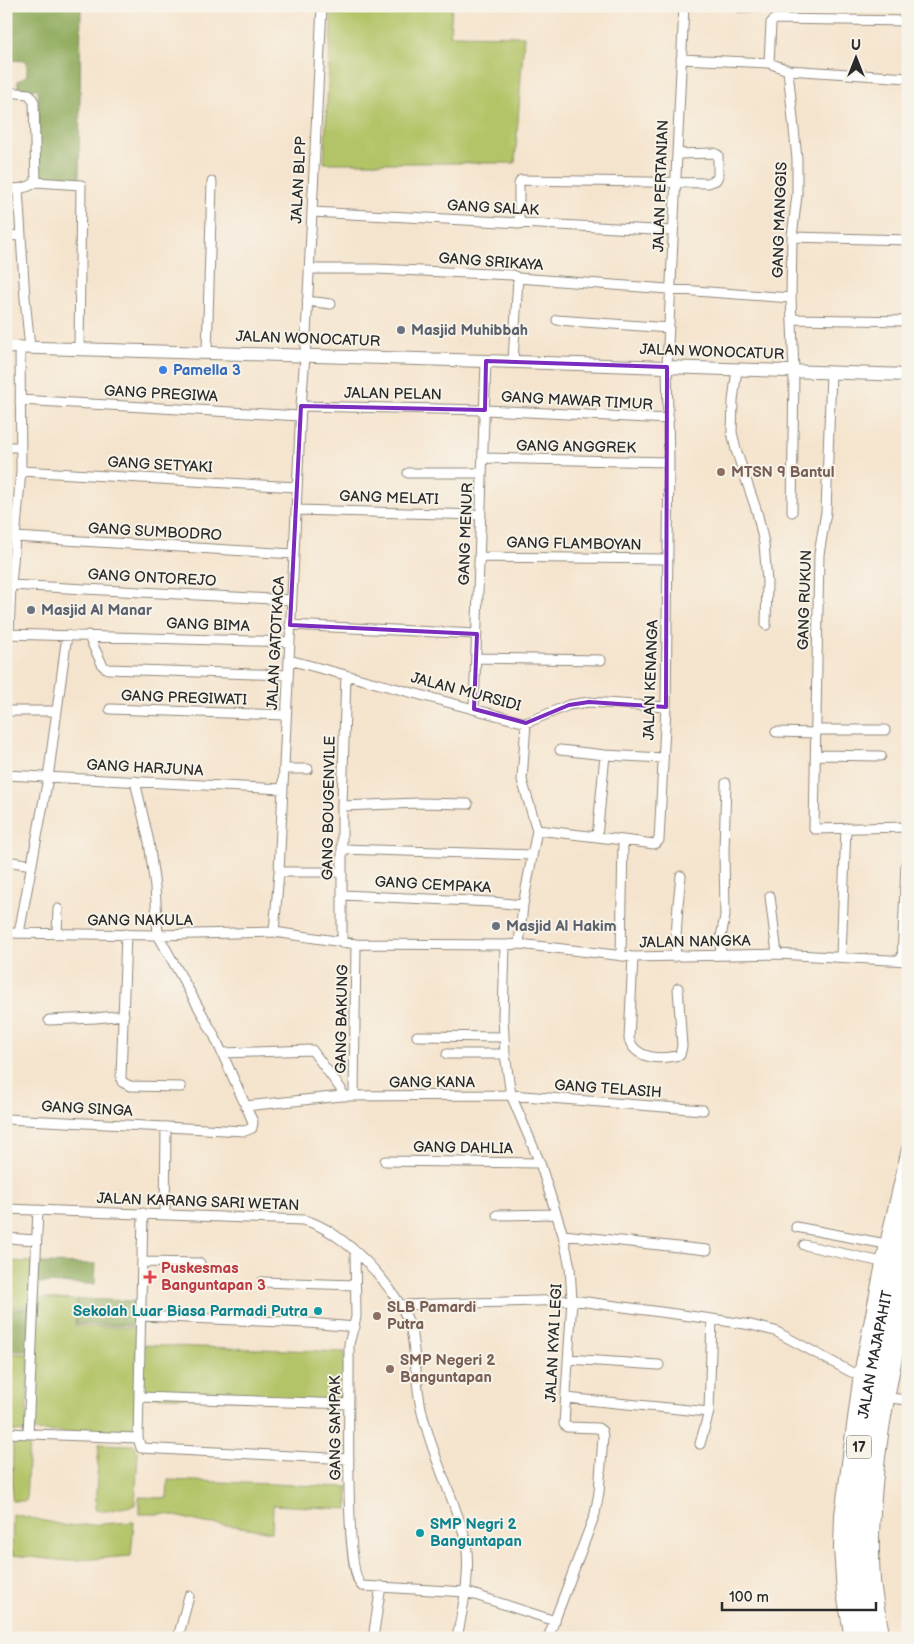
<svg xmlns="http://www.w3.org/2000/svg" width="914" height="1644" viewBox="0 0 914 1644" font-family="'Balsamiq Sans',sans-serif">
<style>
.green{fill:#b3c467;stroke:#6f7849}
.forest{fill:#8eaa5c;stroke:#5c6a44}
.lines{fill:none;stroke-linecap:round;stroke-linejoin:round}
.street-casing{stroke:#90887c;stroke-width:11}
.secondary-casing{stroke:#90887c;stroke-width:14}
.highway-casing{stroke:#90887c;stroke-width:18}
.street{stroke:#fff;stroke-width:9}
.secondary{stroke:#fff;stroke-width:12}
.highway{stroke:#fff;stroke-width:16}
.marked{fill:none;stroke:#7b2cbf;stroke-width:4;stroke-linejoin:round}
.worship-dot{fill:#6b7280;stroke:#f7f3e8;stroke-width:2}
.shop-dot{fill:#3f7fe0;stroke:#f7f3e8;stroke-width:2}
.education-dot{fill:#8d6e63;stroke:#f7f3e8;stroke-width:2}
.health-dot{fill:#e0444e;stroke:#f7f3e8;stroke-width:2}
.culture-dot{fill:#0f9aa8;stroke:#f7f3e8;stroke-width:2}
.labels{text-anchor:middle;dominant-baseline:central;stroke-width:4;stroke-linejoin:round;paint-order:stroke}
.shield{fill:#f7f3e8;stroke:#686764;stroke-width:1}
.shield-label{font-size:14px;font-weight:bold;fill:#2b2b2b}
.street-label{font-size:15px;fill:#2b2b2b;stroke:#f7f3e8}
.worship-label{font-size:15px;font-weight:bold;fill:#5b616d;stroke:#f7f3e8;text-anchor:start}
.shop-label{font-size:15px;font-weight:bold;fill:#366cbe;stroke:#f7f3e8;text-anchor:start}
.education-label{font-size:15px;font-weight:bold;fill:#785e54;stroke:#f7f3e8;text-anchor:start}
.health-label{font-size:15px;font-weight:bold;fill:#be3a42;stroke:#f7f3e8;text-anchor:start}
.culture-label{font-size:15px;font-weight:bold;fill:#0d838f;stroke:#f7f3e8;text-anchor:end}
</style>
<rect width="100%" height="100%" fill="#f7f3e8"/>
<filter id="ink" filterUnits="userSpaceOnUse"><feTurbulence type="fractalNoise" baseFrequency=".02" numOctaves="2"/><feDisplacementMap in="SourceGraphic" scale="10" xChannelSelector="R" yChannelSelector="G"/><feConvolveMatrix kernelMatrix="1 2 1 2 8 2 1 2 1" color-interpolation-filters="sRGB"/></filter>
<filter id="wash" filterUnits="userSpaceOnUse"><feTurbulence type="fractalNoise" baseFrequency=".0096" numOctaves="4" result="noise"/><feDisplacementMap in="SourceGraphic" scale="20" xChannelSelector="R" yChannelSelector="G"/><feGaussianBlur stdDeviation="1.12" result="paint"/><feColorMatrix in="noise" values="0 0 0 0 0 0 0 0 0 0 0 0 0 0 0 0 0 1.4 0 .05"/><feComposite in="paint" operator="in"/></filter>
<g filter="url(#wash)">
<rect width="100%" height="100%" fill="#f5e4cd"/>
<path class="green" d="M332,6H452L450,35L524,36L515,163H324Z
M735,6H766V13L735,12Z
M6,1261L33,1262L32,1307L6,1306Z
M37,1298L76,1300L75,1326L137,1328L134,1435L33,1431Z
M142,1345L345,1352L343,1403L141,1396Z
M6,1353L29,1354L26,1432L6,1431Z
M13,1442L29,1443L26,1501H12Z
M99,1444L135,1445L138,1454L135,1505L107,1511L95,1510Z
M168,1480L348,1487V1509L273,1505L272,1532L235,1526L205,1523L167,1514H139V1497L167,1498Z
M13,1514L67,1526L134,1522L131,1556L67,1561L12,1555Z"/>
<path class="forest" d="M6,6H81L79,181H43L39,178L38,90L37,88L31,91L18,89V81L27,75V61L6,60Z
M38,1263L96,1264L95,1284L37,1283Z
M77,1299L140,1301L139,1326L76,1324Z
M6,1308L30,1309L29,1351H6Z"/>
</g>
<g filter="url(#ink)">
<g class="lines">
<defs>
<path id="street" d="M681,59L769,63L788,70L908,78
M769,63L771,23L775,19L908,21
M788,70L797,159V195L792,237L791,298L794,371L792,512
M6,92L29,94L34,102L36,182
M6,189C17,189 27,189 36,182L81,185L79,349
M18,189L25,298L30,348
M312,212L673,231
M519,224V184L521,180L708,183L716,180L718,176V155L714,153L677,154
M6,235L21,236
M792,237L908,240
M309,269H376L513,275L518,278L791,298
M307,301L331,304
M793,319L908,321
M557,320L669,328
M207,353L212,182
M513,361L518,278
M737,369L733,401L732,432L736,450L757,512L764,543L767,582L766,625
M831,372L826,512L819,554L814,829L908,827
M20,400L300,416
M301,406L485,410L669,419
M6,447H20
M483,458L669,462
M21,471L297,487
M408,473H482
M296,510L481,515
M15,537L294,554
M479,557L668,559
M11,585L292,600
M290,625L477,634
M6,634L290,642
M9,634L11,585L21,471L20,348
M88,635L103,666L108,669L288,675
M476,658L601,660
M289,660L526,723L569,705L589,702L666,707
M110,709L286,715
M474,709L486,361
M6,711H57
M816,730H885
M776,732L816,733
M560,750L605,755L663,758
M816,755L881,756
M284,769H308
M6,775L283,789
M342,806L418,803L468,804
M537,830L623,840
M597,837L605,755
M342,849L532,855
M6,861L32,865
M279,872H342
M342,895L492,902L523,905
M770,896L777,954
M274,932L279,872L301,406L305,356L322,6
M6,933L158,935L274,932L356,944L505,945L519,944L633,957L777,954L908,961
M19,933L48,778L67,635
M57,933L58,909
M126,934L121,1078L122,1082L130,1086L181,1087
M342,943V806L346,675
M519,944L523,905L537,830L522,780L526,723
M505,945L503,1017L505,1054L511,1095L540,1163L563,1235L570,1267L572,1300L564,1424L567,1427L598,1428L602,1431L603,1437L599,1492L595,1514L548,1638
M721,955L720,942L725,916L724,850L726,783
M621,956L623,840L654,844L656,843L659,840L666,707L669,462L667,367L684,6
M841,956L846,828
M633,957L629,1039C636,1060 661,1060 680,1055L682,1046L678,988
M675,957L678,904L681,876
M902,961L906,863
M49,1020L96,1018L124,1015
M417,1036L504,1037
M222,1053L312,1050L341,1089L342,1096
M447,1054H505
M354,1096L356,944
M245,1106L342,1096L511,1095L703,1110
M6,1119L245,1131L252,1128L253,1122L214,1035L158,935L155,887L149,842L135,781
M385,1161L540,1163
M6,1209L303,1220C342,1228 402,1292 411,1330C417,1360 415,1391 424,1420C432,1448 442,1475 453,1502C457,1515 463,1528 466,1542C471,1575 463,1606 457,1638
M143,1213L138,1438L141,1448L349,1459
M165,1214L166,1127
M497,1215L556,1214
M796,1227L886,1244
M563,1235L707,1250
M6,1238L36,1240
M804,1245L882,1262
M355,1251L356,1317L349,1344V1356C350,1387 343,1574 362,1586L466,1592L555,1621
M142,1262L200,1263
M262,1282L355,1285
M401,1305L572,1300L712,1319L751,1325L775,1331L851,1372L860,1374
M140,1316L308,1323L355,1327
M568,1359L659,1365
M139,1397L349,1404
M566,1398L709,1412
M889,1398L908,1400
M6,1433L138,1438
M28,1434L38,1210
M700,1444L709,1412L712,1319
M178,1638L189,1596
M373,1638L381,1586"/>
<path id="secondary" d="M6,347L486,361L908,375
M851,1638L843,1593L840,1547L841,1515L860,1374L886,1244L908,1149
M884,1638C880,1619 876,1600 874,1581C868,1489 888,1391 908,1301"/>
<g id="highway">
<path id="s1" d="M861,1638C854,1598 849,1558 851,1517C854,1462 865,1406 875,1352C886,1298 896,1245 908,1192"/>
<path d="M875,1638L864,1575V1517L874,1426L908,1255"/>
</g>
</defs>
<use href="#street" class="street-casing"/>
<use href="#secondary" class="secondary-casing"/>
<use href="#highway" class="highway-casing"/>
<use href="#street" class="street"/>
<use href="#secondary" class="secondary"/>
<use href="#highway" class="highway"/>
</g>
</g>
<path class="marked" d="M486,361L667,367L666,707L589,702L569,705L526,723L474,709L477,634L290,625L301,406L485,410Z"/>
<g class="worship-dot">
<circle cx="401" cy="330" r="5"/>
<circle cx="31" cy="610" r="5"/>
<circle cx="496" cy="926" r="5"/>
</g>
<circle class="shop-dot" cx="163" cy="370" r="5"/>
<g class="education-dot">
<circle cx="721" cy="472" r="5"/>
<circle cx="377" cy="1316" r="5"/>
<circle cx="390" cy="1369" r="5"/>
</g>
<path class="health-dot" d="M147.5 1269.5h5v5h5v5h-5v5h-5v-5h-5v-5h5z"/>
<g class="culture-dot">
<circle cx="318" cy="1311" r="5"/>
<circle cx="420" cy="1533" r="5"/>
</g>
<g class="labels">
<rect class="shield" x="846.5" y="1435.5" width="25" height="23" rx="4"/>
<g class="shield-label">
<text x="859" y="1447">17</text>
</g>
<g class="street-label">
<text transform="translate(299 180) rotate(-87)">JALAN BLPP</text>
<text transform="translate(661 186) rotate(-88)">JALAN PERTANIAN</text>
<text transform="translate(493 208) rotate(3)">GANG SALAK</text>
<text transform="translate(780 220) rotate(-88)">GANG MANGGIS</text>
<text transform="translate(491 262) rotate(4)">GANG SRIKAYA</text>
<text transform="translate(308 339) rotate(2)">JALAN WONOCATUR</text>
<text transform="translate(712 352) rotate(2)">JALAN WONOCATUR</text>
<text transform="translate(161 394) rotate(3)">GANG PREGIWA</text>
<text transform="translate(393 394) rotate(1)">JALAN PELAN</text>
<text transform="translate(577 401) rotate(3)">GANG MAWAR TIMUR</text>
<text transform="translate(576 447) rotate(1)">GANG ANGGREK</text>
<text transform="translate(160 465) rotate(3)">GANG SETYAKI</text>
<text transform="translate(389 498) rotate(2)">GANG MELATI</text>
<text transform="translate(155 532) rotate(3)">GANG SUMBODRO</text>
<text transform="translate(466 534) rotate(-88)">GANG MENUR</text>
<text transform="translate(574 544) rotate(1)">GANG FLAMBOYAN</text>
<text transform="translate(152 578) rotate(3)">GANG ONTOREJO</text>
<text transform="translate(805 600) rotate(-88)">GANG RUKUN</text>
<text transform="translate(208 625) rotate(2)">GANG BIMA</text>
<text transform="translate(276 643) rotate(-87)">JALAN GATOTKACA</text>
<text transform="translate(651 680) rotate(-88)">JALAN KENANGA</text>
<text transform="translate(466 692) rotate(15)">JALAN MURSIDI</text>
<text transform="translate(184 698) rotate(2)">GANG PREGIWATI</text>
<text transform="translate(145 768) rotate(3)">GANG HARJUNA</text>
<text transform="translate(329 808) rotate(-89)">GANG BOUGENVILE</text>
<text transform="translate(433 885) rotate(3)">GANG CEMPAKA</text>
<text x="140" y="920">GANG NAKULA</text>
<text transform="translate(695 942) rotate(-1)">JALAN NANGKA</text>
<text transform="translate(342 1019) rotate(-89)">GANG BAKUNG</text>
<text x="432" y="1082">GANG KANA</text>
<text transform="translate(608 1089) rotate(4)">GANG TELASIH</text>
<text transform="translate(87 1109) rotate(3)">GANG SINGA</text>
<text transform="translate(463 1148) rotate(1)">GANG DAHLIA</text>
<text transform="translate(198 1202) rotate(2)">JALAN KARANG SARI WETAN</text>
<text transform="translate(554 1343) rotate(-87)">JALAN KYAI LEGI</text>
<text stroke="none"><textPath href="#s1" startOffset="286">JALAN MAJAPAHIT</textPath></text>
<text transform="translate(335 1428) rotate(-90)">GANG SAMPAK</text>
</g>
<g class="worship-label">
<text x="411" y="330">Masjid Muhibbah</text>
<text x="41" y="610">Masjid Al Manar</text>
<text x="506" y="926">Masjid Al Hakim</text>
</g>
<g class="shop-label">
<text x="173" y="370">Pamella 3</text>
</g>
<g class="education-label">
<text x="731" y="472">MTSN 9 Bantul</text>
<text x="387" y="1307">SLB Pamardi<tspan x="387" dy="17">Putra</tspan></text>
<text x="400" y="1360">SMP Negeri 2<tspan x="400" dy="17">Banguntapan</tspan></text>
</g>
<g class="health-label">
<text x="161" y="1268">Puskesmas<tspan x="161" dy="17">Banguntapan 3</tspan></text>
</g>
<g class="culture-label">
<text x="308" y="1311">Sekolah Luar Biasa Parmadi Putra</text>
<text x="430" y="1524" text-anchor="start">SMP Negri 2<tspan x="430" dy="17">Banguntapan</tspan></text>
</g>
</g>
<rect width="914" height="1644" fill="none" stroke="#f7f3e8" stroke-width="25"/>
<g transform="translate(856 58)" stroke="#f7f3e8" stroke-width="4" paint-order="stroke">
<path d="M0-4L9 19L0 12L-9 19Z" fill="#2b2b2b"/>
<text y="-8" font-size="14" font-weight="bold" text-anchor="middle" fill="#2b2b2b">U</text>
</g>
<path d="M722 1602v8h154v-8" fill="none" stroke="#2b2b2b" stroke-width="2.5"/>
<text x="729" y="1602" font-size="15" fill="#2b2b2b" stroke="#f7f3e8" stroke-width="4" paint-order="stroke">100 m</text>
</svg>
